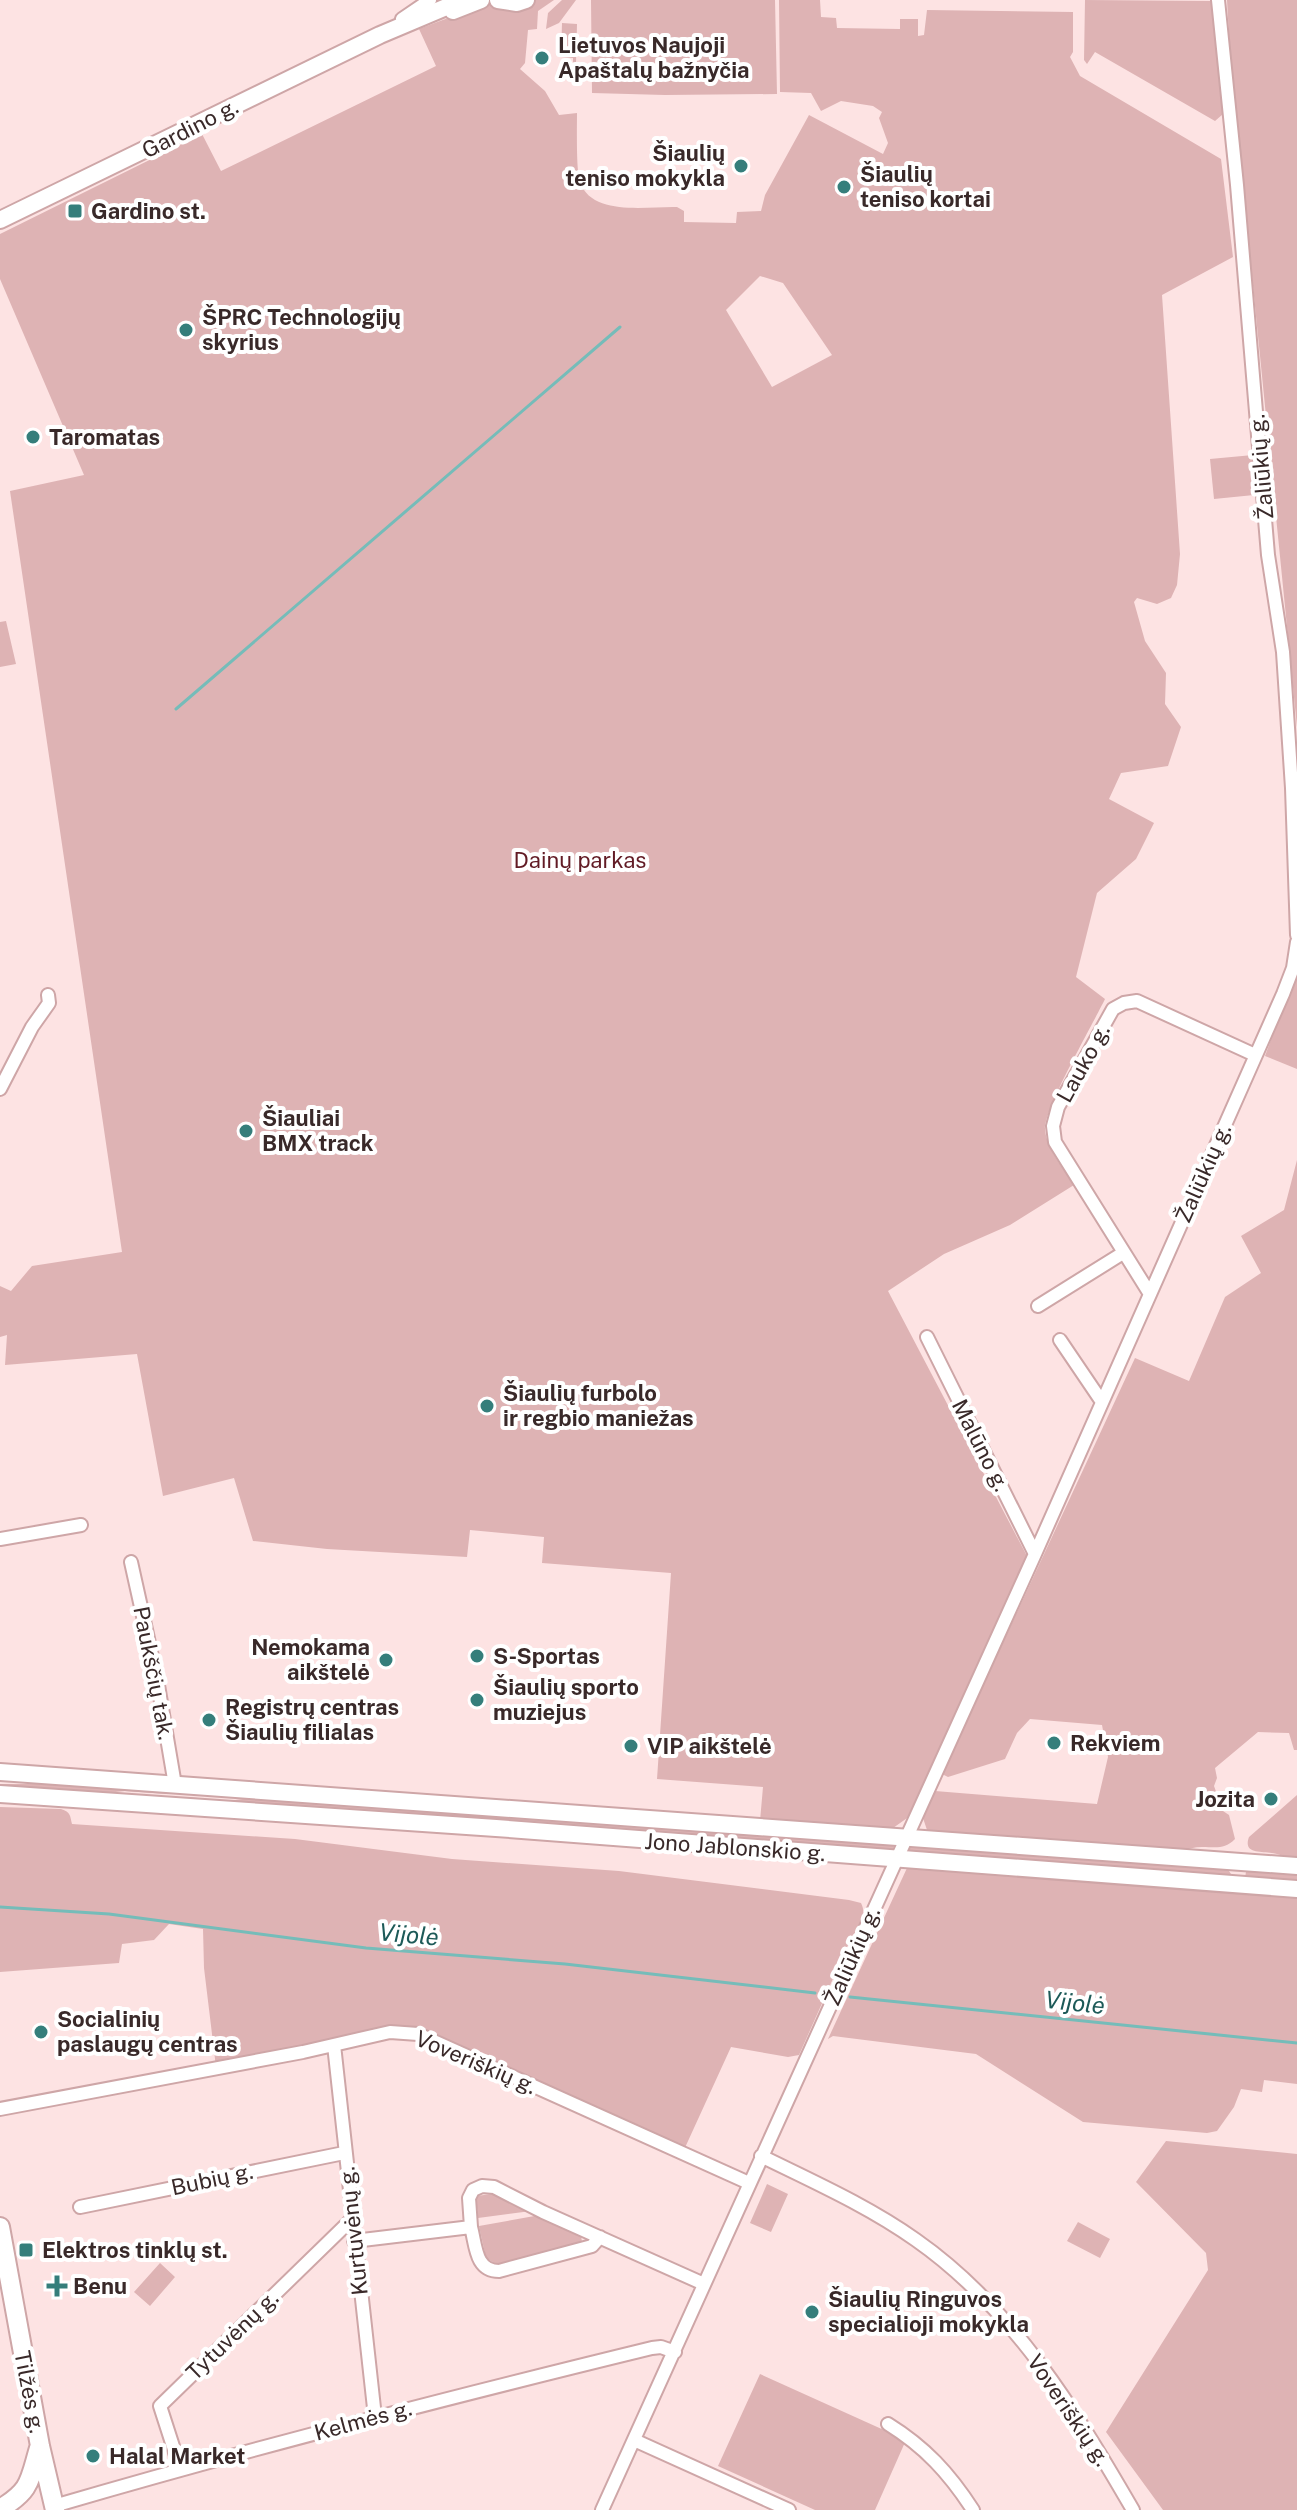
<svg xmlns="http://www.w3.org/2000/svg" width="1297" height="2510" viewBox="0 0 1297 2510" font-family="'Public Sans',sans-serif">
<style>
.green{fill:#deb3b4;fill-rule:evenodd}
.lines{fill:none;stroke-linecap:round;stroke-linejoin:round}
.stream{stroke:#75bcb9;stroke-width:3}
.minor-casing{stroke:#cea6a7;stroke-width:16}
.major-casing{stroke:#cea6a7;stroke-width:20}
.highway-casing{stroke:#cea6a7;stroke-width:22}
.minor{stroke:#fff;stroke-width:12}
.major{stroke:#fff;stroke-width:16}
.highway{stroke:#fff;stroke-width:18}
.poi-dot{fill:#357e7b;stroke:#fff;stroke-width:3}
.labels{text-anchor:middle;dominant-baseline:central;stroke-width:8;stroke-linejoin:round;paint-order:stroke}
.poi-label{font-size:22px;font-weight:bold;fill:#392929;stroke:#fff;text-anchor:start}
.street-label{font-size:22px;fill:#392929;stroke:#fff}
.park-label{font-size:22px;fill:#621b25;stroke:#fff}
.water-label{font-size:24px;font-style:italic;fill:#1d5a58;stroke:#fff}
</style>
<rect width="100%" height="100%" fill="#fde3e3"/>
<path class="green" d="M536,0H554L538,11L537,29L528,30L525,63L520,69L545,91L559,115L577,113C577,129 576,170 580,182C592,217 648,206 677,207L684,211V222L736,223L737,212L761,211L765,195L809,115L883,154L888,143L879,118L882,112L873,106L841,101L821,111L811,93L780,92L779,0H820L821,17L836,18L837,28L900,29V19H918V36L924,35L927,10L1073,12V52L1070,57L1080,76L1221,159L1233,257L1162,295L1180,554L1177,585L1171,598L1157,604L1137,598L1134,602L1145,641L1166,673L1165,704L1181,727L1168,766L1121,773L1109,799L1154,823L1136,859L1097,893L1076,977L1105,999C1094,1022 1044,1109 1045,1129C1046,1148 1064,1169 1074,1185L1010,1225L944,1254L888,1291L1028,1558L910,1816L893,1828L760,1821L763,1787L657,1779L671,1573L542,1563L544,1537L470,1530L467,1557L327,1549L253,1541L234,1478L163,1496L137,1354L5,1365L7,1335L0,1337V1286L11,1291L32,1266L122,1252L10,491L84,475L0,279V234L202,134L221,171L436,66L419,29L490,2L532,4ZM760,276L783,283L832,355L772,387L726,310Z
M562,0H576L559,23L546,29L548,13Z
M591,0H775L777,94L665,95L592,93Z
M1085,0L1211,1L1223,114L1215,121L1095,52L1087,64L1084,60Z
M1227,0H1297V727L1230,55Z
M562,23L577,24L576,63H573V58L561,57Z
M1253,455L1254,495L1214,499L1210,459Z
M6,621L16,664L0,667V622Z
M1297,969V1069L1265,1056Z
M1297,1160V1750H1294L1289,1733L1258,1732L1215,1768L1217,1778L1214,1786L1223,1811L1229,1815L1235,1839C1224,1850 1216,1847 1202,1847C1195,1847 1188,1849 1181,1851L934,1832L927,1830L922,1815L935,1791L1097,1804L1108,1757L1102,1725L1030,1719L1017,1733L1005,1759L948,1777L942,1774L1135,1358L1189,1381L1225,1297L1261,1273L1241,1236L1284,1210Z
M0,1784H82L169,1792L167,1794L125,1791L96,1794L0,1787Z
M1297,1795V1860C1289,1859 1284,1856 1277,1854C1265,1850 1242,1856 1249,1837Z
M188,1797L228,1801L257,1797L894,1844L893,1851L185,1799Z
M0,1807L61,1809C71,1812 70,1816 72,1824L295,1839L452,1859L619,1871L849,1900L861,1903C867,1915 861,1927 852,1936L799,2055L788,2057L731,2047L683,2152L418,2034L390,2032L216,2067L204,1968L203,1929L169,1924L154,1940L122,1944L119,1963L0,1972Z
M909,1845L1227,1868L1231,1874L1229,1876L907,1852Z
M907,1868L1297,1898V2084L1264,2080L1262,2092L1241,2089L1234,2107L1217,2131L1207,2133L1083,2122L976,2054L833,2036L828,2039Z
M1251,1869L1297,1873V1882L1245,1877L1246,1872Z
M1166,2141L1297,2154V2510H1163L1106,2432L1208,2270L1206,2253L1136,2182Z
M767,2184L788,2194L771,2232L750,2223Z
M492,2194L531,2211L478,2218L476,2196Z
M540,2215L581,2235L582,2242L498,2265L486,2258L479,2226Z
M1078,2222L1110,2239L1100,2258L1067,2241Z
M160,2263L175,2277L150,2306L134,2292Z
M760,2374L906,2440L875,2510H815L718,2466Z"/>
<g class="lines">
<path class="stream" d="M176,709L620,327
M0,1907L109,1914L366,1948L565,1964L815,1993
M850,1997L1297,2043"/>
<defs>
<path id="minor" d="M1218,0L1237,185L1268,555L1283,652L1292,788L1297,935
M402,19L430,0
M0,1089L32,1027L49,1003L48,995
M1150,1294L1055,1142L1053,1126L1058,1107L1113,1009L1124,1003L1137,1001L1255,1055
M1038,1306L1123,1253
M927,1337L1035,1554
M1060,1340L1102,1402
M0,1539L81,1525
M131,1562L157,1679L175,1785
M334,2045L375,2417
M0,2109L303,2052L390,2032L418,2034L749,2183
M761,2156C814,2182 868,2206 916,2240C1013,2308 1075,2410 1133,2510
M80,2207L344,2153
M471,2227C476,2245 475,2271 499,2271L592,2246L600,2237
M354,2241L471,2227L469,2198L473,2190L482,2186L494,2187L543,2212L704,2284
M888,2424C925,2447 949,2473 973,2510
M634,2440L789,2510
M180,2468L160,2406L352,2219
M54,2506C252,2448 451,2397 652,2348L661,2347L675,2352
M602,2510L1035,1554L1283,994L1293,968L1297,942"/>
<path id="major" d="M498,0L517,3L526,0
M453,11L481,0
M0,220L380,35L463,0
M0,1772L1297,1866
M0,1794L496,1828L1297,1889"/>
<path id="highway" d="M0,2227L40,2446L55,2510
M0,2509C31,2490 29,2482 39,2448"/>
</defs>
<use href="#minor" class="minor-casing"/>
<use href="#major" class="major-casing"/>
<use href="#highway" class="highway-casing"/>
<use href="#minor" class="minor"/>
<use href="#major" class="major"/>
<use href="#highway" class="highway"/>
</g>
<g class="poi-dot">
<circle cx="542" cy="58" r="8"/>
<circle cx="741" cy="166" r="8"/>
<circle cx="844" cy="187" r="8"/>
<rect x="67" y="203" width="16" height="16" rx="4"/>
<circle cx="186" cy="330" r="8"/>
<circle cx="33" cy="437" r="8"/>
<circle cx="246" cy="1131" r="8"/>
<circle cx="487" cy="1406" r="8"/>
<circle cx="477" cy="1656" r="8"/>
<circle cx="386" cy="1660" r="8"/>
<circle cx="477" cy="1700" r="8"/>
<circle cx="209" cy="1720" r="8"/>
<circle cx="1054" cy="1743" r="8"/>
<circle cx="631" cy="1746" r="8"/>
<circle cx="1271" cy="1799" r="8"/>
<circle cx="41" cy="2032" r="8"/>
<rect x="18" y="2242" width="16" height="16" rx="4"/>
<path d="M53 2274h8v8h8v8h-8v8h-8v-8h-8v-8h8z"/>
<circle cx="812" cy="2312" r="8"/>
<circle cx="93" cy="2456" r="8"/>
</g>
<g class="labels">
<g class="poi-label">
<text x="558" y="45">Lietuvos Naujoji<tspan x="558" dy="25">Apaštalų bažnyčia</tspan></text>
<text x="725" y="153" text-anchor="end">Šiaulių<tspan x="725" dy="25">teniso mokykla</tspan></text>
<text x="860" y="174">Šiaulių<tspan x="860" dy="25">teniso kortai</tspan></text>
<text x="91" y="211">Gardino st.</text>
<text x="202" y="317">ŠPRC Technologijų<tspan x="202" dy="25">skyrius</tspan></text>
<text x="49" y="437">Taromatas</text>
<text x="262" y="1118">Šiauliai<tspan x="262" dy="25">BMX track</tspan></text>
<text x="503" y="1393">Šiaulių furbolo<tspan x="503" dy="25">ir regbio maniežas</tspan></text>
<text x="370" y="1647" text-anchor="end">Nemokama<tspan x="370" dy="25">aikštelė</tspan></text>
<text x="493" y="1656">S-Sportas</text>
<text x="493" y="1687">Šiaulių sporto<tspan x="493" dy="25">muziejus</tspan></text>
<text x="225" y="1707">Registrų centras<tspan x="225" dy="25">Šiaulių filialas</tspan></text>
<text x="1070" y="1743">Rekviem</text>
<text x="647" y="1746">VIP aikštelė</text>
<text x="1255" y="1799" text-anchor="end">Jozita</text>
<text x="57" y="2019">Socialinių<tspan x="57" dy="25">paslaugų centras</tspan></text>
<text x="42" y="2250">Elektros tinklų st.</text>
<text x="73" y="2286">Benu</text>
<text x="828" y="2299">Šiaulių Ringuvos<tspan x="828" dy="25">specialioji mokykla</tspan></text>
<text x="109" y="2456">Halal Market</text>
</g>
<g class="street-label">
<text transform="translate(190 128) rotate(-27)">Gardino g.</text>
<text transform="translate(1261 467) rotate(-95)">Žaliūkių g.</text>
<text transform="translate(1083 1063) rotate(-61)">Lauko g.</text>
<text transform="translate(1203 1173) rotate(-66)">Žaliūkių g.</text>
<text transform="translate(981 1445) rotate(63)">Malūno g.</text>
<text transform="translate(154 1673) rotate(79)">Paukščių tak.</text>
<text transform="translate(735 1847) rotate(4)">Jono Jablonskio g.</text>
<text transform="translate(852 1956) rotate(-66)">Žaliūkių g.</text>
<text transform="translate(476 2062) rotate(23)">Voveriškių g.</text>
<text transform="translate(212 2179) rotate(-12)">Bubių g.</text>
<text transform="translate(353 2231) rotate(-96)">Kurtuvėnų g.</text>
<text transform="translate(232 2335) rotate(-44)">Tytuvėnų g.</text>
<text transform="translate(30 2392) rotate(79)">Tilžės g.</text>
<text transform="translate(1069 2410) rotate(56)">Voveriškių g.</text>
<text transform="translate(363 2420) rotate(-15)">Kelmės g.</text>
</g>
<g class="park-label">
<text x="580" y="860">Dainų parkas</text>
</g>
<g class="water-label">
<text transform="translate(409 1934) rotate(5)">Vijolė</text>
<text transform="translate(1075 2002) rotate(6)">Vijolė</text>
</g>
</g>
</svg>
